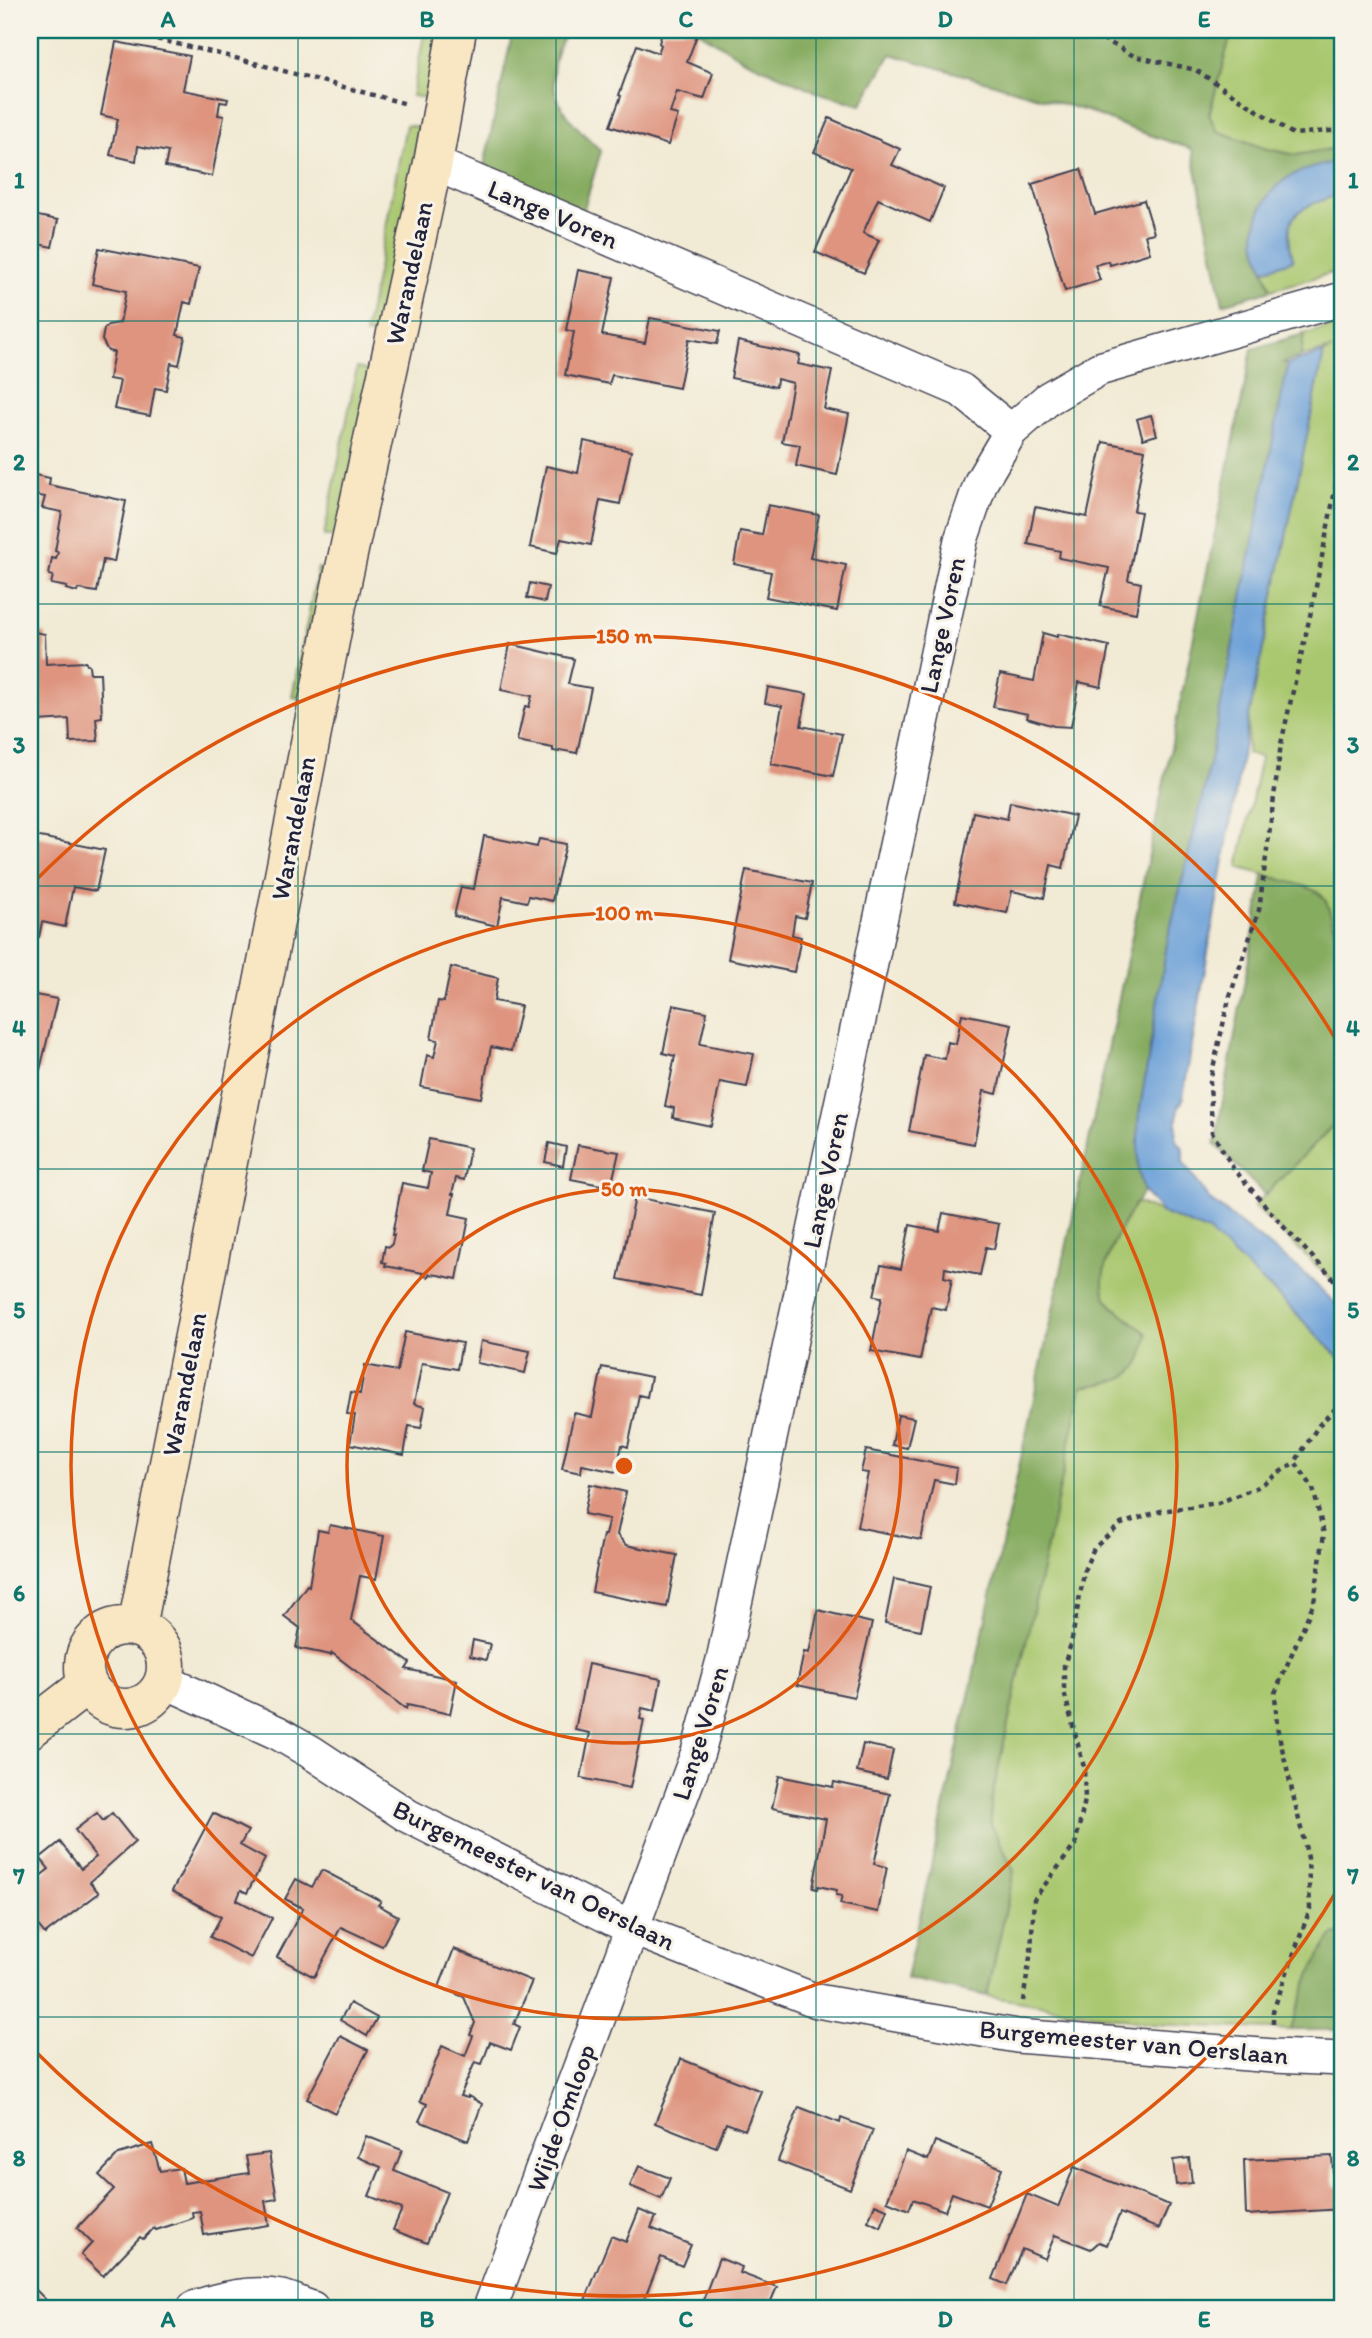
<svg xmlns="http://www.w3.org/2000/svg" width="1372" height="2338" viewBox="0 0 1372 2338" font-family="Itim,sans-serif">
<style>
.green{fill:#a9c76e;stroke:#667454;stroke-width:2}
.forest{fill:#86ac61;stroke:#54674e;stroke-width:2}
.water{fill:#6ca0d8;stroke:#47618a;stroke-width:2}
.building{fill:#de947f}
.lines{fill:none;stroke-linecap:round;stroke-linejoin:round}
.street-casing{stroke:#414052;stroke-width:36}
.secondary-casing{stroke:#414052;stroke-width:41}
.path{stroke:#414052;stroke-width:4.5;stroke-dasharray:5 5;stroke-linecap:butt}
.street{stroke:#fff;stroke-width:33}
.secondary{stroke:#f9e7c3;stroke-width:38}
.grid{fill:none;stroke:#0f766e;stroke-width:2;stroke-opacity:0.55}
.ring{fill:none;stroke:#de560e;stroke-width:3.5}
.labels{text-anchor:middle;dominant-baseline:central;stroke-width:6;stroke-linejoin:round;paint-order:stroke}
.street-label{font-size:26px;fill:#22223b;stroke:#f7f3e8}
.centre{fill:#de560e;stroke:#f7f3e8;stroke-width:3.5}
.ring-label{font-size:21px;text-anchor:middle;font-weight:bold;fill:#de560e;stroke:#f7f3e8;stroke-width:6;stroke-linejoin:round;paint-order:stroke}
.neatline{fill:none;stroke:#0f766e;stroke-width:2.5}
.grid-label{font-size:23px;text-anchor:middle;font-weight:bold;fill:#0f766e}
</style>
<rect width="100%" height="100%" fill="#f7f3e8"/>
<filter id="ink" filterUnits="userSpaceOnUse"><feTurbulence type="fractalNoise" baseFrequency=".0143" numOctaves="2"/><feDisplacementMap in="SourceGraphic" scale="14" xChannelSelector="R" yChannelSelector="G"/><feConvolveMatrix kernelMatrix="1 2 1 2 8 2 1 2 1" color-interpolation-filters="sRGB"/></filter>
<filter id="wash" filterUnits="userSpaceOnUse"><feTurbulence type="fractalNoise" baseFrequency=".00686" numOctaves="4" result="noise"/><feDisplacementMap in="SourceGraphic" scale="28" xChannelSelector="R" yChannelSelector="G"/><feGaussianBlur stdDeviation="1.57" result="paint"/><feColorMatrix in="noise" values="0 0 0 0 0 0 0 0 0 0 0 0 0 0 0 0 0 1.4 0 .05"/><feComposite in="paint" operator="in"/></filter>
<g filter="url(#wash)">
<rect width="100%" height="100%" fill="#f1ead4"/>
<path class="green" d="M425,30H444L427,98L412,96Z
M1232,30H1342V147L1296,155L1267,149L1217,131L1209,115Z
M406,125L418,127L423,134L377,336L365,334Z
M1342,193V270L1271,290L1264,270L1293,260C1280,208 1301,209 1342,193Z
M1342,324V938C1330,925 1332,913 1324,899C1317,887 1255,873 1238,867L1261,757L1247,754L1248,721L1324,353L1332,349L1301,357L1304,334Z
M357,368L370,371L338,536H324Z
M318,568L331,571L304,699L292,697Z
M1342,1116V1290L1254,1206Z
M1136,1202L1209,1232L1285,1302L1342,1361V1934L1333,1935C1312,1963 1301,1997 1291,2030L1153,2024L987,1996L1014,1871L991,1824V1802L1082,1386L1108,1383L1147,1334C1136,1323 1120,1314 1109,1302C1088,1279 1123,1224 1136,1202Z"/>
<path class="forest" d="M513,30H567C563,36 561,43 558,49C541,97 570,120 601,151L582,215L483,171Z
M697,30H1232L1209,115L1217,131L1267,149L1296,155L1342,147V159C1326,165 1306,168 1291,176C1268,188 1251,218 1256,244C1259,260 1266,275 1271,290L1223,304L1192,149L1129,128L1090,112L891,54L861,105L817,92L743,59Z
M1304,334L1301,357L1282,363L1288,364L1205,786L1168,938L1138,1121V1168L1144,1191C1128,1213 1088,1277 1109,1302C1119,1314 1136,1323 1147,1334C1143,1380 1121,1380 1082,1387L991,1802V1824L1014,1871L987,1996L906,1978C1028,1437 1143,893 1252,349Z
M1264,875C1279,880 1313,885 1323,897C1332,909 1330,925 1342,938V1116L1265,1195L1215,1144Z
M1342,1934V2030H1291C1302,1997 1312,1963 1333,1935Z"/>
<path class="water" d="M1342,159V193C1301,209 1280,208 1293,260L1264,270C1261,261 1256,249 1255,239C1255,214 1268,188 1291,176C1306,168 1326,165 1342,159Z
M1324,353L1248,721L1182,1102L1178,1106L1176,1139L1183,1148V1162L1210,1200L1303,1272L1342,1310V1361L1285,1302L1209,1232L1162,1213L1144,1191L1138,1168V1121L1168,938L1205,786L1288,364Z"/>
<g id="blocks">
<path class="building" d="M663,30H699L687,62L713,73L704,99L677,92L670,113L678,115L668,145L610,126L621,96L619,95L637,45L658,53L661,45L659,43Z
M116,42L190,56L183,90L228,99L227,103L220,102L218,115L224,116L212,176L165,167L168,152L138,146L136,161L110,155L118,119L101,115Z
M829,118L900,149L892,165L944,188L930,222L878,199L863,233L879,240L864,273L815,252L851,168L814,152Z
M1081,169L1095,214L1144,200L1154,233L1145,235L1150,253L1110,265L1109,261L1095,265L1100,280L1065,291L1032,184Z
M30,209H34L33,215L58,220L52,247L30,242Z
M99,248L199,268L191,304L184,302L177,335L185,337L179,365L171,363L166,390L155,388L150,416L114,409L120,381L109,379L114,352L108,351L102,340L104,329L108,325L120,323L126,291L92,284Z
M578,270L614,277L602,335L645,343L650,318L720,331L717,344L689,339L679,388L612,375L609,384L565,375L574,332L566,330Z
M738,341L800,355L798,364L832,371L824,409L849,414L837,475L796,466L800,445L782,442L793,383L777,379L776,387L731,378Z
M1151,415L1157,435L1143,439L1137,419Z
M584,441L631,451L620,504L600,500L591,545L561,539L557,553L530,547L546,466L578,473Z
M1103,442L1145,450L1134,511L1141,512L1128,580L1141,583L1136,613L1100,606L1109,568L1059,558L1060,551L1028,544L1035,507L1087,517Z
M30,474L50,478L49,485L126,501L114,562L103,560L97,592L78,589L77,592L66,589L67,587L51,584L53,576L49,575L52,558L56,559L58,552L55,551L62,512L42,508L45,497L30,494Z
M768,505L819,515L810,558L846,565L837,611L766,597L771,572L734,564L740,531L762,535Z
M530,583L548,587L545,602L527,598Z
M30,631L45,634L46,664L85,662L89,666L90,673H100L102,717L96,718L98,741L70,742L69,719L38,721L36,670L30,671Z
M1043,633L1057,637L1058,634L1109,646L1101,687L1079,682L1071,727L1054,726L1027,718L1028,714L993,707L1000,674L1034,681Z
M510,644L574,659L568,684L591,688L577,753L560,750L559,752L553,751V748L517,741L525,706L529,707L532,696L501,690Z
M768,687L807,694L801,726L842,734L833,776L771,764L782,706L765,703Z
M1010,802L1075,816L1063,868L1051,865L1044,898L1012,891L1007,913L955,902L973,812L1007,819Z
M30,835L105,850L96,891L73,887L65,927L42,922L39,937L30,935Z
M484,836L537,847L539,839L566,844L552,901L529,896L527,902L503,897L497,926L454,916L461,887L474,889Z
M746,870L812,883L805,918L795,916L792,935L801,937L794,972L728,959Z
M451,967L498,978L494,1001L521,1006L511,1051L491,1047L481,1098L421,1087L427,1055L434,1057L438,1040L431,1039L438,1001L444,1002Z
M30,994L57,999L40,1070L31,1076H30Z
M673,1005L707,1012L700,1044L754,1054L747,1087L720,1082L711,1126L673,1118L674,1108L665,1106L675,1056L663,1053Z
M962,1014L1012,1024L997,1094L984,1091L974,1144L909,1131L924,1055L945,1059L948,1042L956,1044Z
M429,1139L470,1148L464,1180L456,1178L452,1194H454L450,1214L469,1218L457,1279L438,1275L429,1274L428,1277L422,1275L423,1273L385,1266L386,1263L382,1262L385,1246L389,1247L392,1244L394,1235H392L402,1183L428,1188L431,1173L422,1171Z
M549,1143L566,1147L563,1166L545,1162Z
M578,1145L619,1152L611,1187L571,1179Z
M635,1197L715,1213L701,1295L618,1279Z
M943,1213L999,1224L994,1249L986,1247L980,1275L945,1268L944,1277L952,1279L946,1310L931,1307L920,1360L871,1351L882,1297L874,1296L881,1265L901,1269L910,1225L939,1231Z
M405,1332L462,1343L457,1369L422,1363L414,1404L425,1407L421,1428L409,1426L404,1455L350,1444L355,1415L347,1414L351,1392L360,1394L365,1365L397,1371Z
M481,1341L530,1351L525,1373L477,1363Z
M602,1367L651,1377L647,1397L639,1395L628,1447L622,1445L616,1472L582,1465L581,1473L562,1469L574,1413L592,1417Z
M898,1415L914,1418L907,1448L892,1445Z
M866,1450L957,1468L955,1484L934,1480L921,1540L857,1527L868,1473L861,1472Z
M590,1484L626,1492L617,1535L626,1545L677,1555L667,1607L592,1592L603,1535H605L609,1519L584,1514Z
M330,1525L384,1536L376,1579L360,1576L351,1620L410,1663L406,1669L457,1680L450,1714L407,1705L406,1709L332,1653L331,1655L296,1648L300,1628L284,1616L307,1585L309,1586L318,1530L328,1532Z
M894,1579L930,1587L921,1630L885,1623Z
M818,1610L872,1623L854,1697L797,1685L804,1652L809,1653Z
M473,1640L490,1644L486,1660L470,1656Z
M588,1664L661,1679L655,1711L642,1708L640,1719L644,1720L630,1788L581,1778L590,1733L575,1730Z
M863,1744L893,1750L887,1779L857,1772Z
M779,1776L833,1787L834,1782L890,1794L874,1864L887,1867L878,1912L840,1904L842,1896L836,1895L837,1890L818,1886L817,1889L813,1888L826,1819L772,1808Z
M97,1813L103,1821L112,1813L135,1842L90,1882L99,1893L45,1934L30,1915V1884L49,1869L40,1858L60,1842L81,1869L96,1857L75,1830Z
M213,1813L248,1831L240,1845L265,1859L247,1893L241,1890L237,1900L272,1918L251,1958L210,1937L221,1917L172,1891Z
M322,1870L381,1901L378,1905L398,1916L382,1946L341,1927L314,1977L277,1957L303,1908L285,1899L296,1879L312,1887Z
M454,1949L532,1981L514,2024L520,2027L511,2050L490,2042L482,2064L475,2062L460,2096L468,2098V2096L482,2104L468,2141L419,2121L427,2104L420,2101L442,2046L465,2056L473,2036L470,2035L475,2023L464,1997L439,1987Z
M350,2003L377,2018L367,2036L340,2020Z
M340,2036L368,2050L335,2113L307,2099Z
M681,2059L761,2091L745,2130L726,2123L716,2147L655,2123Z
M799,2107L840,2123L841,2118L873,2130L850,2189L778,2161Z
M366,2136L402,2150L394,2171L447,2192L427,2243L393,2230L402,2209L369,2196L381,2167L358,2157Z
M935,2141L1002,2168L987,2206L952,2193L945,2211L913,2199L909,2210L887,2201L906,2151L928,2160Z
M152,2144L160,2171L181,2168L184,2183L249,2173L246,2156L269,2153L277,2199L265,2201L269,2225L204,2235L200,2211L192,2212L193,2218L156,2230L154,2228L143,2239L140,2237L103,2276L81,2255L92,2243L77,2228L114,2189L99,2175L119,2154Z
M1332,2156L1334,2187L1342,2186V2209L1246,2215L1244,2160Z
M1189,2158L1192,2183L1176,2185L1173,2160Z
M639,2166L670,2178L661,2199L630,2186Z
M1074,2167L1169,2205L1159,2229L1120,2213L1107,2245L1099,2242L1091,2249L1055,2235L1045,2259L1022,2249L1007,2285L993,2279L1027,2194L1058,2207Z
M875,2204L887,2209L880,2227L868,2221Z
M639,2210L656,2217L651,2228L691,2245L682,2266L661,2257L641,2308H594L584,2303L611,2236L626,2242Z
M719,2258L742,2267L740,2273L777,2287L768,2308H700Z
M30,2284L54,2308H30Z"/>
</g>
</g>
<g filter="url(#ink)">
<use href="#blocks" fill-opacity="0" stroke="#414052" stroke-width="2"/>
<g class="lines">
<defs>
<path id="street" d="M433,163L961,390L1011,431
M164,1681L278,1733L311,1752L408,1816L631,1928L817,2001L1017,2036L1274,2056L1342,2059
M194,2308C220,2298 253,2291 281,2297C292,2299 302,2305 312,2308
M490,2308L698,1752L723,1660L961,540L981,482L1011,431L1049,398L1099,369L1342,299"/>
<path id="secondary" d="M84 1667a41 41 0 1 1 82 0a41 41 0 1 1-82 0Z
M137,1627L337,605L433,163L457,30
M30,1729L87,1685"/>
</defs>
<use href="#street" class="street-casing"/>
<use href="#secondary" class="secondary-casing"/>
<path class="path" d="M118,30L228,56L407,104
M1097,30L1105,40L1134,56L1196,70L1293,134L1342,130
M1342,455L1312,607L1281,744L1259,910L1229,999L1210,1081L1212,1132L1233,1168L1282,1225L1342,1288
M1023,2001L1031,1951L1034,1899L1075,1845L1085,1800L1084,1767L1064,1692V1665L1071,1644L1085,1568L1094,1548L1121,1524L1161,1511L1218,1503L1258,1487L1295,1462
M1273,2023V2011L1310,1909L1308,1858L1277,1727L1275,1693L1314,1602L1324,1534L1313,1488L1295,1462L1319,1425L1342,1402"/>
<use href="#street" class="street"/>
<use href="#secondary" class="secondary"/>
</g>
</g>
<path class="grid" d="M298,30V2308M556,30V2308M816,30V2308M1074,30V2308M30,321H1342M30,604H1342M30,886H1342M30,1169H1342M30,1452H1342M30,1734H1342M30,2017H1342"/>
<g class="ring">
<circle cx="624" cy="1466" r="277"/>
<circle cx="624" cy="1466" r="553"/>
<path d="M1339 1887A830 830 0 0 1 32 2048M32 884A830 830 0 0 1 1339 1045"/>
</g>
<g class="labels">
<g class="street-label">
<text transform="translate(553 214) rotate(23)">Lange Voren</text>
<text transform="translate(409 273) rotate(-78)">Warandelaan</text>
<text transform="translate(942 625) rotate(-78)">Lange Voren</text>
<text transform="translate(293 828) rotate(-79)">Warandelaan</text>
<text transform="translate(825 1180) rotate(-78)">Lange Voren</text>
<text transform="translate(184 1384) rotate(-79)">Warandelaan</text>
<text transform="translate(700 1733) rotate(-73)">Lange Voren</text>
<text transform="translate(534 1875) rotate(26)">Burgemeester van Oerslaan</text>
<text transform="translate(1134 2042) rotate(5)">Burgemeester van Oerslaan</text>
<text transform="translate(561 2118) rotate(-70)">Wijde Omloop</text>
</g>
</g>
<circle cx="624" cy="1466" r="10" class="centre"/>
<g class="ring-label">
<text x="624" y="643">150 m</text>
<text x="624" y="920">100 m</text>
<text x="624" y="1196">50 m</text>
</g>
<rect width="1372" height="2338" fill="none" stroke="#f7f3e8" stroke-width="77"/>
<rect x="38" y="38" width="1296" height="2262" class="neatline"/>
<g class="grid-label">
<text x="168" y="27">A</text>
<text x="427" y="27">B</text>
<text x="686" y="27">C</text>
<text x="945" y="27">D</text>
<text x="1204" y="27">E</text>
<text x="19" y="188">1</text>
<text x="1353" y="188">1</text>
<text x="19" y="470">2</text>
<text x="1353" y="470">2</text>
<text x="19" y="753">3</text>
<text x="1353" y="753">3</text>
<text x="19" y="1036">4</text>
<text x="1353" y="1036">4</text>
<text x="19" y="1318">5</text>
<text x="1353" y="1318">5</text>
<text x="19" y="1601">6</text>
<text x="1353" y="1601">6</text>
<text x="19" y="1884">7</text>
<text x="1353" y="1884">7</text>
<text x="19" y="2166">8</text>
<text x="1353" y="2166">8</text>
<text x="168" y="2327">A</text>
<text x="427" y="2327">B</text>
<text x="686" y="2327">C</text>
<text x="945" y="2327">D</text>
<text x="1204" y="2327">E</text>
</g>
</svg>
